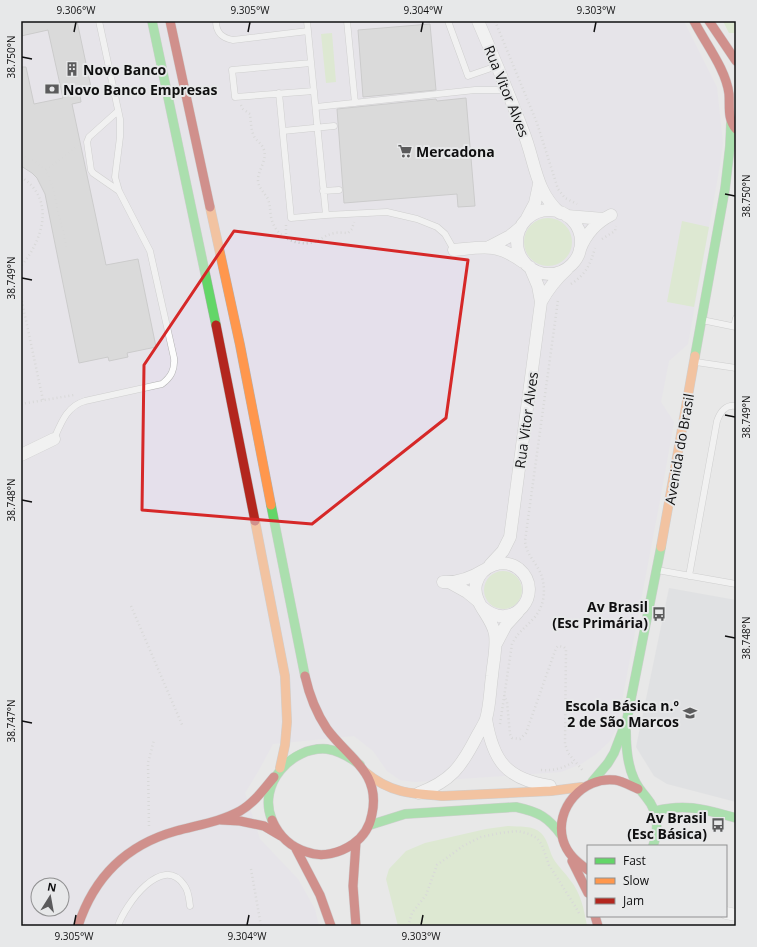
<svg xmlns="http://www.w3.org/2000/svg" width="757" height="947" viewBox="0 0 757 947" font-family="'Open Sans',sans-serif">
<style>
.commercial{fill:#e5e0eb;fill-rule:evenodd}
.built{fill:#d8dadd}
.green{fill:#d0e9b8}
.building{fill:#cbcbcb;stroke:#a9a9a9}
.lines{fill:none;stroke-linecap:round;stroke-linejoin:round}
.lane-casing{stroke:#b2b2b2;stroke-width:7}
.street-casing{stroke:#b2b2b2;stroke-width:13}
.fast-casing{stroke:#b2b2b2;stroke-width:10}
.slow-casing{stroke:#b2b2b2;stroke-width:10}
.jam-casing{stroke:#b2b2b2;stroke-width:10}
.path{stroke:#c6c6c6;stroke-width:2.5;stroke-dasharray:1 3;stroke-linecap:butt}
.lane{stroke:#fcfcfc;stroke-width:6}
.street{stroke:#fcfcfc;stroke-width:12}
.fast{stroke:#63d668;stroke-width:9}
.slow{stroke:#ff974d;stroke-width:9}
.jam{stroke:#b3261e;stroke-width:9}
.marked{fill:none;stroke:#d62828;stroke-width:3;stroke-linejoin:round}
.ticks{fill:none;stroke:#0f0f10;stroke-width:1.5}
.labels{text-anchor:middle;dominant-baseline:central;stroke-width:4;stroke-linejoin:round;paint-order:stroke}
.poi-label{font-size:14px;font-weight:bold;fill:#0f0f10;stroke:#e7e8e9;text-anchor:start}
.street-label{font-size:14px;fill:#0f0f10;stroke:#e7e8e9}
.neatline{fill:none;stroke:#0f0f10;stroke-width:1.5}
.ticks-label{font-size:10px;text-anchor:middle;fill:#0f0f10}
</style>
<rect width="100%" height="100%" fill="#e8e8e8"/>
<path class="commercial" d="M21,21H684L717,87L723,143L720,165L688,344L669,361L661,402L674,422L661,495L617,727L610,741L596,754L581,764L561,772L415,782L400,780L387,771L373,751L354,736L273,744L259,770L245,793L260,839L298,879L315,909L319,926H21ZM38,885H62V909H38Z"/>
<path class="built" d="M669,588L736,600V802L667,784L654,776L636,747Z"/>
<path class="green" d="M723,21H736V33H729Z
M332,33L336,82L326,83L321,34Z
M524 242a24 24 0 1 1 48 0a24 24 0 1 1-48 0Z
M682,221L709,227L694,307L667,302Z
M484 590a19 19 0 1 1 38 0a19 19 0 1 1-38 0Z
M508,826C519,827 533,825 541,833C548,840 549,850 553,858C558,867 565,872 570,880C581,893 584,910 587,926H398L386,879L389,869L406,851L425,843L486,829Z"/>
<path class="building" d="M21,21H77L92,92L80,95L81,102L72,104L106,265L138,259L156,347L127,353L128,357L109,361L108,357L79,363L45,194L37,178L32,173L21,166V67H26L34,104L63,98L48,30L21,36Z
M430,24L436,90L363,97L358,30Z
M466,98L475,206L458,207L457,194L344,203L337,109L436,99L437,101Z"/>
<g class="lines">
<defs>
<path id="lane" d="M216,21C216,33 222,38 233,40L308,31
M347,21L355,103
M448,21L468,76L497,66
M311,63L232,70L235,97L314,91
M279,93L291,218L326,215L307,21
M316,107L475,90H507
M118,111L89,137L87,142L91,170L93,173L119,191
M283,131L334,126
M323,191L339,190
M326,215L387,212L417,219L437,227L445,234L454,250
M702,320L736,327
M734,326L736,318
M696,362L736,368
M54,439C61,423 67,406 85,401L162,384C171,377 175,370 174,358L150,251L119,191L115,177L120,137V119L99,21
M657,570L736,584
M689,576L717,421C720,412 726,404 736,406
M21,925V926
M118,926C125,905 162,853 184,885C189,891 189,899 190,906"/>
<path id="street" d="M478,21C494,58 509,94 523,131C535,160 535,192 560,213
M517 242a32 32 0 1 1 64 0a32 32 0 1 1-64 0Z
M567,216L604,219
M527,218L535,203L539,184
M489,247L510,236L521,227
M580,249C586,234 597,222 611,215
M454,250C485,247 496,243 523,262
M530,267L538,286L541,302
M21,455L54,439
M490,565L503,551L510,537L541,302C548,289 556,279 567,269
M443,582C458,583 471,578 484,570
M449,582L467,592L478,601
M496,644L506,625L518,612
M486,719C493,761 506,779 550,786
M419,793C451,781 461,767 476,738C479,732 484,725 486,719C490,705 490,690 492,676C493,663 497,648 495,634C492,616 472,603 476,584C481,565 504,557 519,569C546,592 513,635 482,607
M726,913L736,915"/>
<path id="fast" d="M152,21L216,325
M695,356L725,189L730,146L731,123
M271,505L305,676
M626,731C626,747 627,764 634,779C637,786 641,791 646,797C658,811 659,829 653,846
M592,782L608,763L614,753L627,719L661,547
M655,811C687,803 706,810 736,818
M272,820C257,785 291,746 327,749C340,751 350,757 360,765
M370,825L405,814L516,807C539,812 548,817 562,836"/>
<path id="slow" d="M210,207L240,345L271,505
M255,521L285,676L287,722L285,745L280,768
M661,547L695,356
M365,772C390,793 411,794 443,796L551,791L582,787"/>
<path id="jam" d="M170,21L210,207
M694,21C705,43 726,69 729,94C730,107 727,118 736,129
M709,21L736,61
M216,325L255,521
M221,820L240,821L264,826L281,836
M272,820C279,836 290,847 307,852C322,858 340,853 353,844C363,837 370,826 372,814C381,772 348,758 327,729C317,714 309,694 305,676
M356,842L353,886L356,926
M296,849L320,895L331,926
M572,861L588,893
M588,870C577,862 567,854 563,840C554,809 583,776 615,780C622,781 631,786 638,789
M595,916L598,926
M78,926C94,877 126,845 176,831C197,825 220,822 240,811C254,803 264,789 274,777"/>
</defs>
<use href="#lane" class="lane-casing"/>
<use href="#street" class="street-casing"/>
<use href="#fast" class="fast-casing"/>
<use href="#slow" class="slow-casing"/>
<use href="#jam" class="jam-casing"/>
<path class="path" d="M495,21L537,123L558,189L565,198L577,204
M241,105L243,109L250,114C251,122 251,132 255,138C259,143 262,144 264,150C267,161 258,170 258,180C258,187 264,192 268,199C270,205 270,210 271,217C274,232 286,241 301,243C318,245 322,235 335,233C339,232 344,233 348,233L352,229L354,222
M21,155L34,161L46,170L52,185L67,249
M46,170L79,145
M21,177C56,199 43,240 21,266
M286,225V238
M602,239L615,231L616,226
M571,284C586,274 590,265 595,248
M21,297L43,400
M21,404L74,395
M131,606L183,727
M504,695L507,702L510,734L512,738L520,739L526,733L556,648L558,646L564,647L566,649L565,744L568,753L584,772
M500,724L512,644C517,633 526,627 534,618C544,607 546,591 542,577C538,564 526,555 525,541L558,300
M541,770C554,771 564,768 575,761
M149,826L148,763L154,740
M251,869L261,926
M408,926L412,913L426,895L437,865L463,846L481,837L500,833L518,831L529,834L537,838L542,845L549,865L575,906L580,915"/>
<use href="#lane" class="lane"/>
<use href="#street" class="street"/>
<use href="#fast" class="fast"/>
<use href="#slow" class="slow"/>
<use href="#jam" class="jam"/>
</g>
<path d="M0 0H757V947H0ZM234,231L468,260L446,418L312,524L142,510L144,365Z" fill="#e8e8e8" fill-opacity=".55" fill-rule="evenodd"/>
<path class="marked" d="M234,231L468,260L446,418L312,524L142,510L144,365Z"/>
<path class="ticks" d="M74,32L76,22M248,32L250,22M421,32L423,22M594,32L596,22M22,57L32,59M725,194L735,196M22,278L32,280M725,415L735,417M22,500L32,502M725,636L735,638M22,721L32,723M74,925L76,915M247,925L249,915M421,925L423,915"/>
<defs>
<symbol id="building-bare" viewBox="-9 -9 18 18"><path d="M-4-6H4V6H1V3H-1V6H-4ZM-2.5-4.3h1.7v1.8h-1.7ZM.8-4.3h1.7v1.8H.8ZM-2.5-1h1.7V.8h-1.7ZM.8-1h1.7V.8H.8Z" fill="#5b5b5c" stroke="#e7e8e9" stroke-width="2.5" paint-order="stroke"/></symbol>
<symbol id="bank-bare" viewBox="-9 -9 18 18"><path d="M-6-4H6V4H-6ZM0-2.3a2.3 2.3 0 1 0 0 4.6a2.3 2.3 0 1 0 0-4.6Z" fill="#5b5b5c" stroke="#e7e8e9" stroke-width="2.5" paint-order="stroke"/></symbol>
<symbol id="supermarket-bare" viewBox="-9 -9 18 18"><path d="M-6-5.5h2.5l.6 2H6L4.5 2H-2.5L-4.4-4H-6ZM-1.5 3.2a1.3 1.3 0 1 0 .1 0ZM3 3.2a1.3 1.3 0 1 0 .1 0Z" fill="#5b5b5c" stroke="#e7e8e9" stroke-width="2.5" paint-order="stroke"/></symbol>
<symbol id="bus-bare" viewBox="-9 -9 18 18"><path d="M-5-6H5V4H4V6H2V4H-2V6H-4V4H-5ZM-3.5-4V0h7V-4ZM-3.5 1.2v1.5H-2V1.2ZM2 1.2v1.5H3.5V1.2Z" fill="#5b5b5c" stroke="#e7e8e9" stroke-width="2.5" paint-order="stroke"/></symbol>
<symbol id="school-bare" viewBox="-9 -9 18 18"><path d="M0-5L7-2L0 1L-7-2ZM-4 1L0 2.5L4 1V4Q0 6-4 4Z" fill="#5b5b5c" stroke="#e7e8e9" stroke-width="2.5" paint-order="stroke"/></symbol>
</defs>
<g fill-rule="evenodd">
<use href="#building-bare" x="62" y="59" width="20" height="20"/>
<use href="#bank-bare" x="42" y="79" width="20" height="20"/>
<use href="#supermarket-bare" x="395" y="141" width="20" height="20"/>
<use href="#bus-bare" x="649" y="604" width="20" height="20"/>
<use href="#school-bare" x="680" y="703" width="20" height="20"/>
<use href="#bus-bare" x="708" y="815" width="20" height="20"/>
</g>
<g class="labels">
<g class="poi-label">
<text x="83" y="69">Novo Banco</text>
<text x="63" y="89">Novo Banco Empresas</text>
<text x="416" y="151">Mercadona</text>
<text x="648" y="606" text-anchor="end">Av Brasil<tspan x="648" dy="16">(Esc Primária)</tspan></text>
<text x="679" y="705" text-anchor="end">Escola Básica n.º<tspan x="679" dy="16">2 de São Marcos</tspan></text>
<text x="707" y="817" text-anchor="end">Av Brasil<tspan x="707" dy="16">(Esc Básica)</tspan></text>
</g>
<g class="street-label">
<text transform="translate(507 91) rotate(68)">Rua Vitor Alves</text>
<text transform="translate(526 420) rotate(-82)">Rua Vitor Alves</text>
<text transform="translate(679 449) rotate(-80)">Avenida do Brasil</text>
</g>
</g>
<rect width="757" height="947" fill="none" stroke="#e7e8e9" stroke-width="44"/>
<rect x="587" y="845" width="140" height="72" fill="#e7e8e9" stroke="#919192"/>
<rect x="595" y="858" width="20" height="6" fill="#63d668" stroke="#919192"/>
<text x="623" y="865" font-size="12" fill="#0f0f10">Fast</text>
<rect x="595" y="878" width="20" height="6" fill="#ff974d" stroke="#919192"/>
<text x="623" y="885" font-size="12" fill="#0f0f10">Slow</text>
<rect x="595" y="898" width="20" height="6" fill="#b3261e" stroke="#919192"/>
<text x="623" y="905" font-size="12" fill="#0f0f10">Jam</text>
<g transform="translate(50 897) rotate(11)"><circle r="19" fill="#e7e8e9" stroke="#919192"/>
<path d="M0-3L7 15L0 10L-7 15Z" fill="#5b5b5c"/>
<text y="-6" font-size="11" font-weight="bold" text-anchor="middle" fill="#0f0f10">N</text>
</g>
<rect x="22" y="22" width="713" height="903" class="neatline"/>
<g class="ticks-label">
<text x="76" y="14">9.306°W</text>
<text x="250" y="14">9.305°W</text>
<text x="423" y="14">9.304°W</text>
<text x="596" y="14">9.303°W</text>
<text transform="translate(11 57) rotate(-90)" y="4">38.750°N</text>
<text transform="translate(746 196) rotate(-90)" y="4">38.750°N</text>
<text transform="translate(11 278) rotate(-90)" y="4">38.749°N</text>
<text transform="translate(746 417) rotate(-90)" y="4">38.749°N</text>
<text transform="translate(11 500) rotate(-90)" y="4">38.748°N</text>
<text transform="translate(746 638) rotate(-90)" y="4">38.748°N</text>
<text transform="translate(11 721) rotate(-90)" y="4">38.747°N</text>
<text x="74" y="940">9.305°W</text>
<text x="247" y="940">9.304°W</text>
<text x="421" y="940">9.303°W</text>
</g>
</svg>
